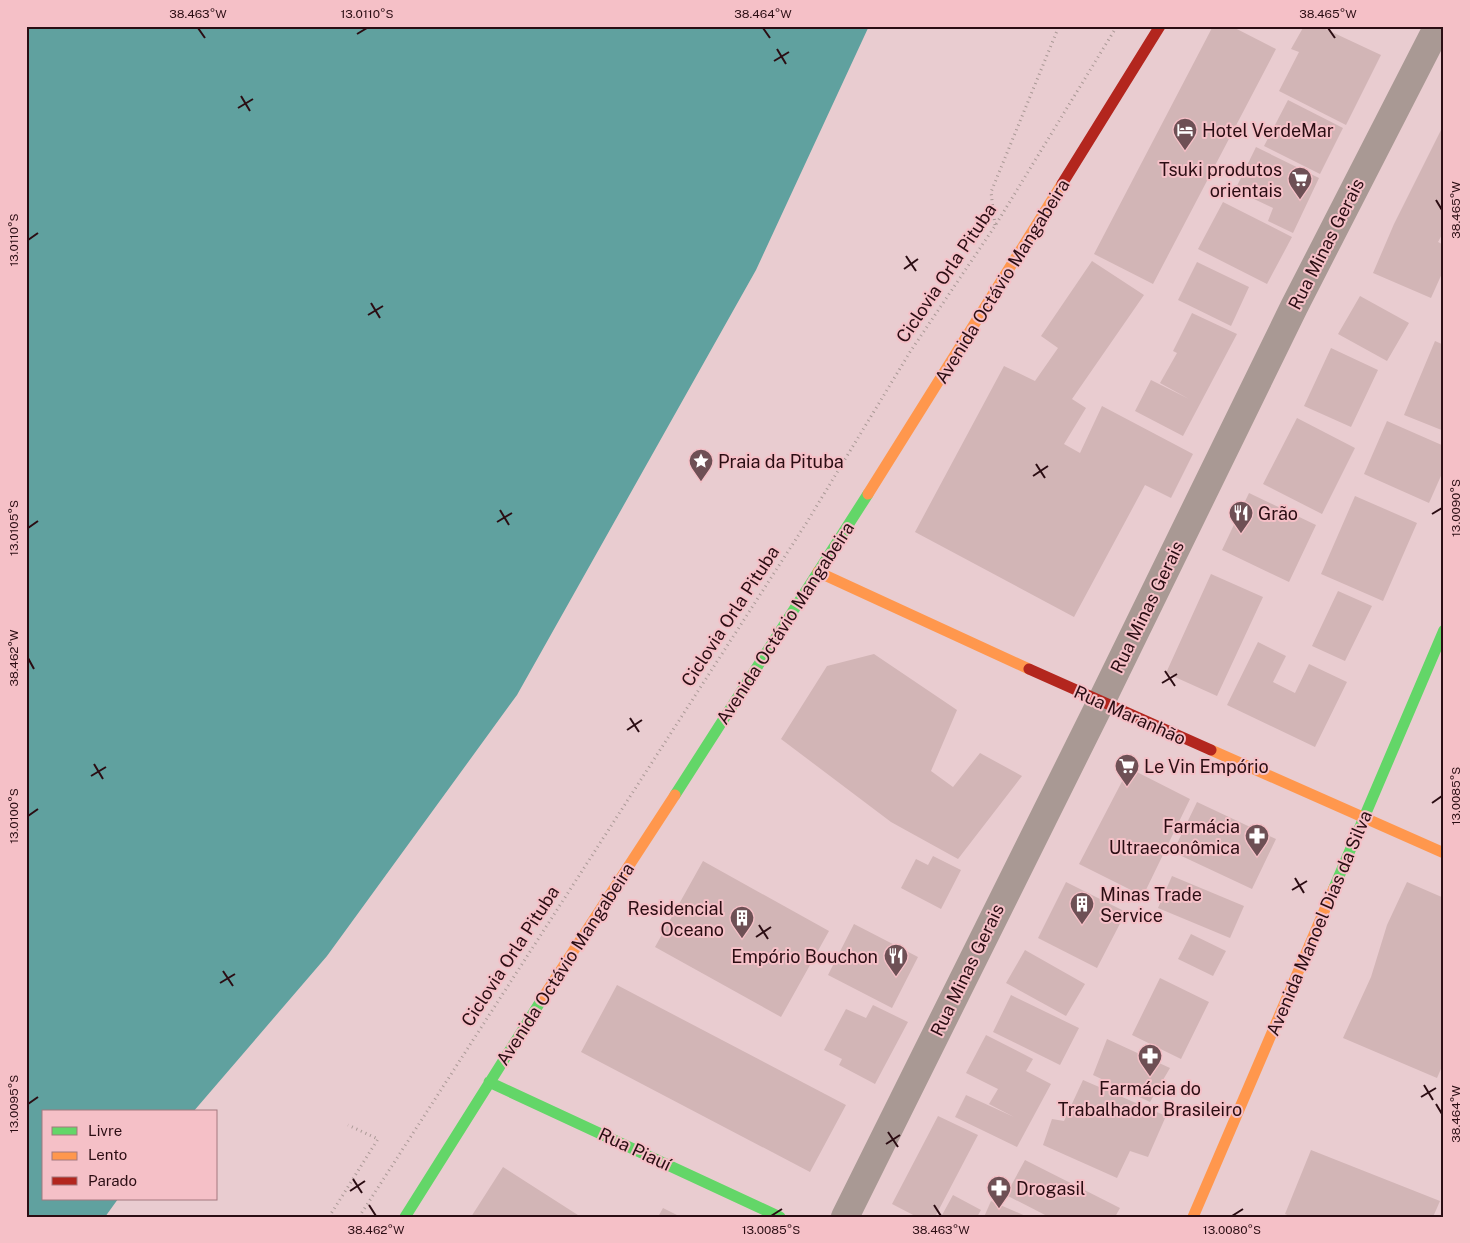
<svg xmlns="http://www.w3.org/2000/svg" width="1470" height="1243" viewBox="0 0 1470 1243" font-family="'Public Sans',sans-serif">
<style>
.water{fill:#60a19f}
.building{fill:#d2b5b6}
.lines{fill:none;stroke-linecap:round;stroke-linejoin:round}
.path{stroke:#aa9996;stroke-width:3;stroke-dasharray:1 4;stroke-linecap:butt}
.street{stroke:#a99994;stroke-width:28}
.fast{stroke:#63d668;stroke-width:11}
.slow{stroke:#ff974d;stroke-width:11}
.jam{stroke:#b3261e;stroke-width:11}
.ticks{fill:none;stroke:#2b0d13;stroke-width:2}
.labels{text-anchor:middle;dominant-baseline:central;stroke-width:4;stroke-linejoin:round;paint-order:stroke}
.poi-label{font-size:18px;fill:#2b0d13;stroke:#f5c0c7;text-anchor:start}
.street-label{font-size:18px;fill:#2b0d13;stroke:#f5c0c7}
.neatline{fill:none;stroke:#2b0d13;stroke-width:2}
.ticks-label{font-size:12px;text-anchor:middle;fill:#2b0d13}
</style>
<rect width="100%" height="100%" fill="#e9ccd0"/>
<path class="water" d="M26,26H869L756,270L517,695L327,956L193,1112H44V1199H118L105,1217H26Z"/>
<path class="building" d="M1213,26H1231L1276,49L1153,284L1094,254Z
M1304,26H1319L1381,55L1346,125L1279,91L1299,52L1291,49Z
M1288,100L1343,128L1320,174L1264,146Z
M1444,124V231L1438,242L1444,245V269L1431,298L1373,273L1394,224Z
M1256,147L1319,178L1293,233L1268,221L1273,208L1235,190Z
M1223,202L1292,237L1267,284L1198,249Z
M1092,261L1144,295L1072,399L1086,408L1064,444L1080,453L1102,406L1193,454L1171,498L1145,485L1074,617L915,532L1004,366L1035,381L1058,348L1041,336Z
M1197,262L1249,287L1231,326L1178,300Z
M1360,296L1409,323L1387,361L1338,334Z
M1192,313L1237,334L1183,436L1135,411L1151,380L1189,399L1160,383L1177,353L1173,351Z
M1435,341L1444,345V431L1404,415Z
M1331,348L1378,370L1351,427L1304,406Z
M1297,418L1355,448L1322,514L1263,484Z
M1387,421L1444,446V469L1429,503L1364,474Z
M1249,493L1316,525L1289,582L1222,550Z
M1355,496L1417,523L1383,601L1321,574Z
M1211,574L1263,597L1217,696L1166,673Z
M1338,591L1372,606L1345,661L1312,646Z
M1258,642L1286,656L1273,682L1295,693L1309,664L1347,682L1315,747L1227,705Z
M874,654L957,710L931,771L953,787L980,753L1022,776L958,859L891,822L781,739L827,666Z
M1129,768L1190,799L1143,896L1079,864Z
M1197,802L1276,839L1252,889L1173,852Z
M933,856L961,870L941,909L901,888L916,859L928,865Z
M703,861L829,931L781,1017L655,947Z
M1172,876L1244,906L1230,938L1158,908Z
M1066,882L1126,912L1097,968L1038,938Z
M1407,882L1444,898V1062L1437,1078L1343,1038L1371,977L1387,925Z
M854,924L918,957L892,1008L828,975Z
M1191,934L1226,951L1213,976L1178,959Z
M1025,950L1085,984L1066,1016L1006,983Z
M1160,978L1209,1002L1181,1059L1132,1035Z
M617,985L846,1105L810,1172L581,1052Z
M1011,995L1079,1028L1060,1065L993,1032Z
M873,1005L908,1022L875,1084L839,1065L842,1059L824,1050L846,1009L866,1018Z
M986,1035L1033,1059L1026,1071L1051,1084L1017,1147L955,1117L966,1095L1014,1117L989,1104L998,1089L966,1073Z
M1107,1039L1170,1068L1150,1102L1093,1075Z
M1083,1080L1166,1116L1148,1157L1130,1151L1117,1178L1043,1145L1052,1119L1064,1121Z
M938,1116L978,1135L935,1217H917L892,1204Z
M1311,1150L1440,1201L1433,1217H1292L1285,1214Z
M1025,1160L1120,1208L1115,1217H1049L1006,1195Z
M503,1167L581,1217H471Z
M953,1195L981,1210L977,1217H941Z
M991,1201L1028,1217H984Z
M663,1208L681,1217H658Z"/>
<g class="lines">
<path class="path" d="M995,225L991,192L1059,26
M329,1217L378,1139L348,1125
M359,1217L807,522L910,352L995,226L1117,26"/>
<path class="street" d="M845,1217L1101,702L1294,307L1438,26"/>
<path class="fast" d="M675,795L868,494
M1334,888L1444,630
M489,1082L780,1217
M405,1217L544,996"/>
<path class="slow" d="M868,494L1062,184
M818,572L1029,669
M1211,750L1444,853
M544,996L675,795
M1193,1217L1334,888"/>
<path class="jam" d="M1062,184L1160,26
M1029,669L1211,750"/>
</g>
<path class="ticks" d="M198,28L205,38M763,28L770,38M1328,28L1335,38M357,34L367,28M777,49L786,64M774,61L789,52M241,96L250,111M238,108L253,99M1436,200L1442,210M28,240L38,233M906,256L916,271M904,269L918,259M371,303L380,318M368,315L383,306M1036,464L1045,478M1033,476L1048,466M500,510L509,525M1432,514L1442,508M497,522L512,513M28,528L38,521M28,658L34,669M1165,671L1175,686M1162,683L1177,674M630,718L639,732M627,730L642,720M94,764L103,779M91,776L106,767M1432,803L1442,796M28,816L38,809M1295,878L1304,893M1292,890L1307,881M759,925L768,939M756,937L771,927M223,971L233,986M220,983L235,974M1424,1085L1433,1100M1421,1097L1436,1088M28,1104L38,1097M1436,1104L1442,1114M888,1132L898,1147M886,1144L900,1135M353,1179L362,1193M350,1191L365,1181M369,1205L376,1216M934,1205L941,1216M771,1216L782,1209M1232,1216L1243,1209"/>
<defs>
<symbol id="hotel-pin" viewBox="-11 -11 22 30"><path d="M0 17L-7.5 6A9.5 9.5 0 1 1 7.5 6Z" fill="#6e5055" stroke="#f5c0c7"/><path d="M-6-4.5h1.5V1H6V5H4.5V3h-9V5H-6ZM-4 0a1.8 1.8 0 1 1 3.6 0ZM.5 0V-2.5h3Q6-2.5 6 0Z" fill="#fff"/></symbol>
<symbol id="supermarket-pin" viewBox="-11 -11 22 30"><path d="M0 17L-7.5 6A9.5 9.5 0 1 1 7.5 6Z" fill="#6e5055" stroke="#f5c0c7"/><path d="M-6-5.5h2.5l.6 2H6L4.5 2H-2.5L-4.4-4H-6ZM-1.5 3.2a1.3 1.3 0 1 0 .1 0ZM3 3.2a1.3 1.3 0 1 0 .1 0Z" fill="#fff"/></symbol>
<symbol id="sight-pin" viewBox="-11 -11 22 30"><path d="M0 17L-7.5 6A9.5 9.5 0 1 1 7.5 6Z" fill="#6e5055" stroke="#f5c0c7"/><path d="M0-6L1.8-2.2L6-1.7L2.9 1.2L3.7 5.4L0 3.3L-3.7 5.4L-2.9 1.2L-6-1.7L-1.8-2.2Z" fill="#fff"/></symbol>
<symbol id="restaurant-pin" viewBox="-11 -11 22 30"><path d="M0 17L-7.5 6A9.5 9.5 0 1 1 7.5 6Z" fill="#6e5055" stroke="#f5c0c7"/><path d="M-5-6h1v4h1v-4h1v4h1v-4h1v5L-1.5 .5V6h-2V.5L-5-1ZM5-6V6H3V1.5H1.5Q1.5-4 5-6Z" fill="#fff"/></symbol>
<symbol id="pharmacy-pin" viewBox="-11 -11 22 30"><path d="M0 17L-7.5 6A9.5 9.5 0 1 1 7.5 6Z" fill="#6e5055" stroke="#f5c0c7"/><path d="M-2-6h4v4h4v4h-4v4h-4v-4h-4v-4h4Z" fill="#fff"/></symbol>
<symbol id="building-pin" viewBox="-11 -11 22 30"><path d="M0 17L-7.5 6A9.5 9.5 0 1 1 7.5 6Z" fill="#6e5055" stroke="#f5c0c7"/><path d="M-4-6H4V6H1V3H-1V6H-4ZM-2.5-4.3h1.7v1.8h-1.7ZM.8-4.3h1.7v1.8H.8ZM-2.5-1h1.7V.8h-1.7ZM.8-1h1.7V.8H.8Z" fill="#fff"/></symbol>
</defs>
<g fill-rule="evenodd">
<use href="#hotel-pin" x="1171" y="116" width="28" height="38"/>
<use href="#supermarket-pin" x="1286" y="165" width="28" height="38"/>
<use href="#sight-pin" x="687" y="447" width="28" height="38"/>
<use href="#restaurant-pin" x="1227" y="499" width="28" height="38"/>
<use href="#supermarket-pin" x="1113" y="752" width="28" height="38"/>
<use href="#pharmacy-pin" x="1243" y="822" width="28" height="38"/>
<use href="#building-pin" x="1068" y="890" width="28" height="38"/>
<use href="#building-pin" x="728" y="904" width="28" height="38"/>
<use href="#restaurant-pin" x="882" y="942" width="28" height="38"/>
<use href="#pharmacy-pin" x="1136" y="1042" width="28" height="38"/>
<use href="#pharmacy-pin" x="985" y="1174" width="28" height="38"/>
</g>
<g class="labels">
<g class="poi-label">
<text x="1202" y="130">Hotel VerdeMar</text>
<text x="1282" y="169" text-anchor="end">Tsuki produtos<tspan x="1282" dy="21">orientais</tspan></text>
<text x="718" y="461">Praia da Pituba</text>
<text x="1258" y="513">Grão</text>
<text x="1144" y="766">Le Vin Empório</text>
<text x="1240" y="826" text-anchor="end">Farmácia<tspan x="1240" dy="21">Ultraeconômica</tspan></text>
<text x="1100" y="894">Minas Trade<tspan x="1100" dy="21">Service</tspan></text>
<text x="724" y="908" text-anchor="end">Residencial<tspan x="724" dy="21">Oceano</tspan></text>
<text x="878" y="956" text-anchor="end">Empório Bouchon</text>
<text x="1150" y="1088" text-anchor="middle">Farmácia do<tspan x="1150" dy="21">Trabalhador Brasileiro</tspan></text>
<text x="1016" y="1188">Drogasil</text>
</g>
<g class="street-label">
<text transform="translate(1326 244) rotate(-63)">Rua Minas Gerais</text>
<text transform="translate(946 273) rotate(-56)">Ciclovia Orla Pituba</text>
<text transform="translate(1002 281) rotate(-58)">Avenida Octávio Mangabeira</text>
<text transform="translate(1147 607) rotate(-64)">Rua Minas Gerais</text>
<text transform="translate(730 616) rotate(-57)">Ciclovia Orla Pituba</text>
<text transform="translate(785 623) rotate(-57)">Avenida Octávio Mangabeira</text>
<text transform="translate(1130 715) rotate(24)">Rua Maranhão</text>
<text transform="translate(1319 923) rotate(-67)">Avenida Manoel Dias da Silva</text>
<text transform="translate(510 956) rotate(-57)">Ciclovia Orla Pituba</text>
<text transform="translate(565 964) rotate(-57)">Avenida Octávio Mangabeira</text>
<text transform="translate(967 970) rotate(-64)">Rua Minas Gerais</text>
<text transform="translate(635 1149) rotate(25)">Rua Piauí</text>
</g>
</g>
<rect width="1470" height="1243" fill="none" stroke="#f5c0c7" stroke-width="55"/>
<rect x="42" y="1110" width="175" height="90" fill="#f5c0c7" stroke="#a4787f"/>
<rect x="52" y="1127" width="25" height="8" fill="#63d668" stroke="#a4787f"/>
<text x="88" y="1136" font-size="15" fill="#2b0d13">Livre</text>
<rect x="52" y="1152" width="25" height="8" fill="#ff974d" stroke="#a4787f"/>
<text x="88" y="1160" font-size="15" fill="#2b0d13">Lento</text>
<rect x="52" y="1177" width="25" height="8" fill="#b3261e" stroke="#a4787f"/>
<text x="88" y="1186" font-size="15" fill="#2b0d13">Parado</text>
<rect x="28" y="28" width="1414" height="1188" class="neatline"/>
<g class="ticks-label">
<text x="198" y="18">38.463°W</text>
<text x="367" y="18">13.0110°S</text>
<text x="763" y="18">38.464°W</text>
<text x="1328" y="18">38.465°W</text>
<text transform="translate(1456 210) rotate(-90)" y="4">38.465°W</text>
<text transform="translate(14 240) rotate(-90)" y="4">13.0110°S</text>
<text transform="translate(1456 508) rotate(-90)" y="4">13.0090°S</text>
<text transform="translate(14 528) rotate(-90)" y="4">13.0105°S</text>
<text transform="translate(14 658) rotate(-90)" y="4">38.462°W</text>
<text transform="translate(1456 796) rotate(-90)" y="4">13.0085°S</text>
<text transform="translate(14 816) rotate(-90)" y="4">13.0100°S</text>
<text transform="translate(14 1104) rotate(-90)" y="4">13.0095°S</text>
<text transform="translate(1456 1114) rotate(-90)" y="4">38.464°W</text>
<text x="376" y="1234">38.462°W</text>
<text x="771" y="1234">13.0085°S</text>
<text x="941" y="1234">38.463°W</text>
<text x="1232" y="1234">13.0080°S</text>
</g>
</svg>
